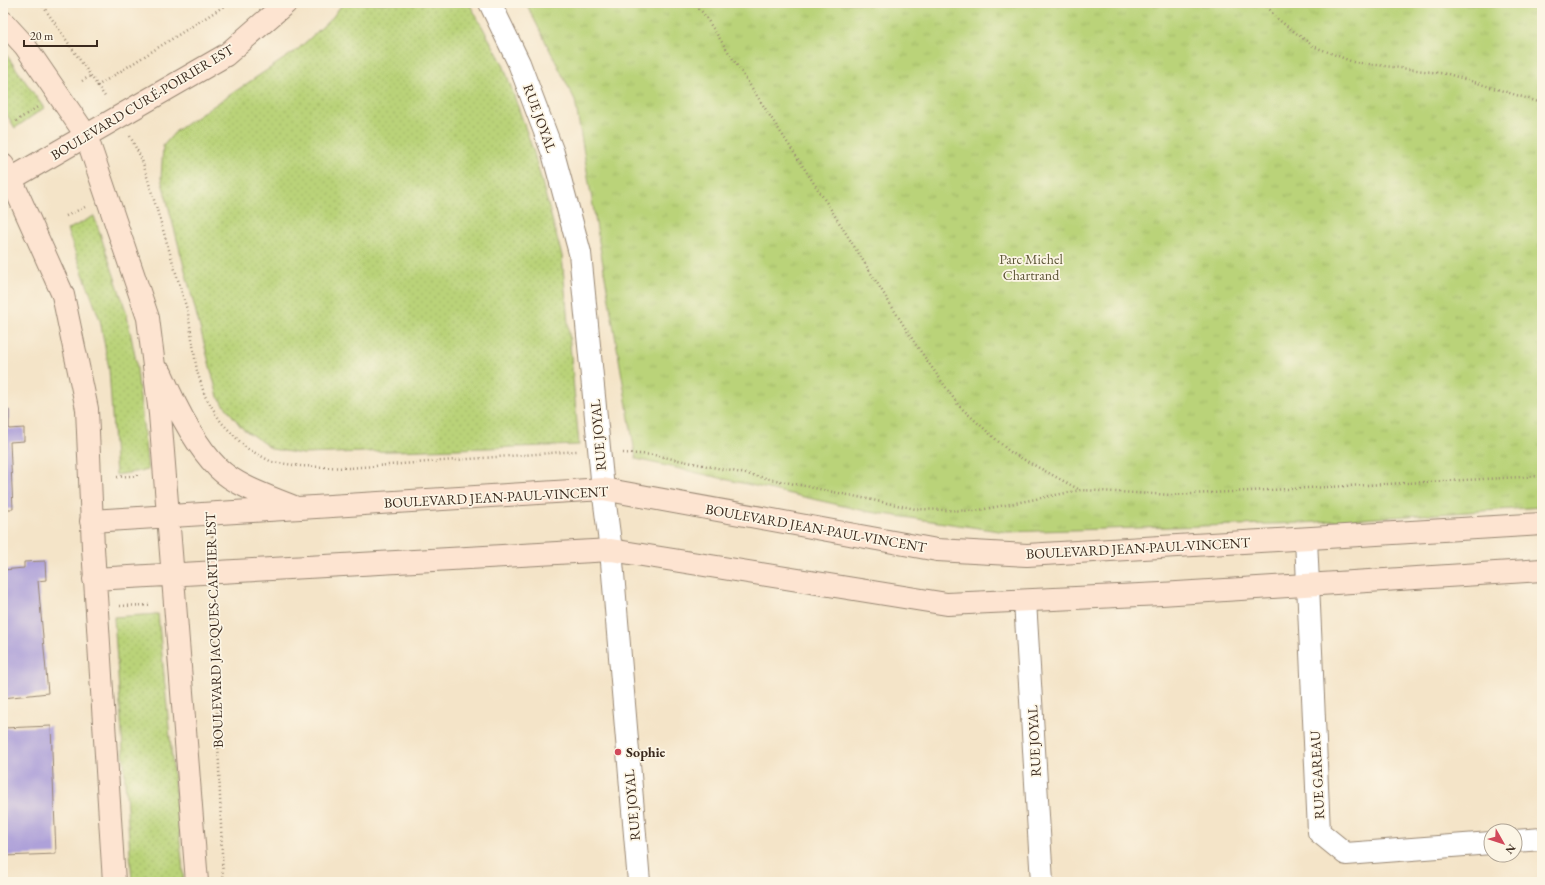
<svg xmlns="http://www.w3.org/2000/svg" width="1545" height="885" viewBox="0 0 1545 885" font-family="'EB Garamond',serif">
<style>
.grass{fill:url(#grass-dots);stroke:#7a7e4c}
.park{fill:url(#park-tufts);stroke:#7a7e4c}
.building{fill:#aea1d9}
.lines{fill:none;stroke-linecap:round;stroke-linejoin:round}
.street-casing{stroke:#988773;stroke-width:24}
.secondary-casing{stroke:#988773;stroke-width:24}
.path{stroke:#988773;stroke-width:2.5;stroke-dasharray:1 3;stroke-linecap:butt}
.street{stroke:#fff;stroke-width:22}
.secondary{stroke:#fde4d1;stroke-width:22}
.poi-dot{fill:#d1495b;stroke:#fcf5e5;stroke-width:1.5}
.labels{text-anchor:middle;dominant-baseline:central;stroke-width:3.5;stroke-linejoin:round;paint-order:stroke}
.street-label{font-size:14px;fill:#3b2a1e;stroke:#fcf5e5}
.park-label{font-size:14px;fill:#5b5435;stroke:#fcf5e5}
.poi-label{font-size:14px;font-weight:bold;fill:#3b2a1e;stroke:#fcf5e5;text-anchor:start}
</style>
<defs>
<pattern id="grass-dots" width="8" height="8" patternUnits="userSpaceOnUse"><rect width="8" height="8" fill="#bad379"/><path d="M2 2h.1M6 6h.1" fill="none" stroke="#a1b568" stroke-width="1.8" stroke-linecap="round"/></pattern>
<pattern id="park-tufts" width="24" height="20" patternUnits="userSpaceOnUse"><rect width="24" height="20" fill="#bad379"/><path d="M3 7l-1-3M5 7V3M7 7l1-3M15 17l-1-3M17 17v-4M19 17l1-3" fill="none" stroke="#a1b568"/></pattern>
</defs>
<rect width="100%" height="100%" fill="#fcf5e5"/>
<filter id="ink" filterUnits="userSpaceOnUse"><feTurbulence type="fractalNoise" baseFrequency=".025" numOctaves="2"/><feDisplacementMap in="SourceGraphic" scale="8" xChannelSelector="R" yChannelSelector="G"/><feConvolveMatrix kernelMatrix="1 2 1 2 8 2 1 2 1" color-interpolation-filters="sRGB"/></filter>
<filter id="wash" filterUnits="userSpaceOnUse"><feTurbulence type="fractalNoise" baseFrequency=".012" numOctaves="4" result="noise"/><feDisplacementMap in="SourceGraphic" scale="16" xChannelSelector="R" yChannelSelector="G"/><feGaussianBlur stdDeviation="0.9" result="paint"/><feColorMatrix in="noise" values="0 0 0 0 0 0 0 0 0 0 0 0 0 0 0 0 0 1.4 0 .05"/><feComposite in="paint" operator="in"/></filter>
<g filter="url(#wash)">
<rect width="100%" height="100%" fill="#f4e4c8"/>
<path class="grass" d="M343,3H469L503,64L534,153L562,256L579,445L302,454L272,449L242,428L218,397L161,178L163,146L176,131L297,50L332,18Z
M3,50L44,108L15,128L3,108Z
M94,216L126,311L136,361L148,470L116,475L109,369L100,320L67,230Z
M158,614L184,882H132L114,617Z"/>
<path class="park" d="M526,3H1542V507L1302,523L1006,532L870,512L636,459L575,100Z"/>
<g id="blocks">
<path class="building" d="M3,410H9V429L24,428V441L10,442L13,509H3Z
M45,561L46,580L38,581L48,693L3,698V570L24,568V562Z
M51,726L56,854L4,856L3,728Z"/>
</g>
</g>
<g filter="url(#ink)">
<use href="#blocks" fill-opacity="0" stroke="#988773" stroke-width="1"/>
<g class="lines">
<defs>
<path id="street" d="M490,3L519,63L553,153L580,253L603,489L611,550L639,882
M1306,539L1319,832L1346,854L1491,843
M1025,601L1042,882
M1515,841L1542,839"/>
<path id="secondary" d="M3,22L25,46L86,135L148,318L160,414L197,882
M3,165L11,179L63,295L87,409L93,548L114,882
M11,179L226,55L286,3
M161,373C174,403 194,444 218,468C236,486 270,497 294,507
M91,521L603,489L937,550L1027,555L1542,524
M94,579L611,550L947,604L1161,594L1542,570"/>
</defs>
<use href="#street" class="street-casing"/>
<use href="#secondary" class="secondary-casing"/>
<path class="path" d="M41,3L106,98
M693,3L703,13L830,208L916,345L959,406L1010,452L1080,490
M1265,3L1275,17L1313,46L1353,62L1448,74L1542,103
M82,81L90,76
M97,86L229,3
M16,121L39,106
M130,136L142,160L188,313L197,371L205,396L221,422L246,448L272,462L301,466L348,468L577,451
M66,216L85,207
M623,453L654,455L916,509L975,511L1081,490L1172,495L1542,476
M117,477L141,475
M212,536V549
M213,596L223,882
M120,606L151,605"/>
<use href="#street" class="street"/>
<use href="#secondary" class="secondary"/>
</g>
</g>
<circle class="poi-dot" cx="618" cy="752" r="4"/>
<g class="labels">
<g class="street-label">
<text transform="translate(142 102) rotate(-31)">BOULEVARD CURÉ-POIRIER EST</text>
<text transform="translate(540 118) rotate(70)">RUE JOYAL</text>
<text transform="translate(598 435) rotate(-95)">RUE JOYAL</text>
<text transform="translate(496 497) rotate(-3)">BOULEVARD JEAN-PAUL-VINCENT</text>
<text transform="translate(816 528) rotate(10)">BOULEVARD JEAN-PAUL-VINCENT</text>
<text transform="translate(1138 548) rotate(-3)">BOULEVARD JEAN-PAUL-VINCENT</text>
<text transform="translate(214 630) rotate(-92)">BOULEVARD JACQUES-CARTIER EST</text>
<text transform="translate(1034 741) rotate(-93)">RUE JOYAL</text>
<text transform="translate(1317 775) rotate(-93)">RUE GAREAU</text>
<text transform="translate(632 805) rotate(-95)">RUE JOYAL</text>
</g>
<g class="park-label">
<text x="1031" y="259">Parc Michel<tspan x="1031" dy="16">Chartrand</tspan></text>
</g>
<g class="poi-label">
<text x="626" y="752">Sophie</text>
</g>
</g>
<rect width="1545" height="885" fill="none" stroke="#fcf5e5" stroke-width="16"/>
<g transform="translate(1503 843) rotate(129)"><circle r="19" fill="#fcf5e5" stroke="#afa495"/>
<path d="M0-3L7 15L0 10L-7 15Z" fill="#d1495b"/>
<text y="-6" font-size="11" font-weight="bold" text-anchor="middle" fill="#3b2a1e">N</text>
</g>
<path d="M24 40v6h73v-6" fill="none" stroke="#3b2a1e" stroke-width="2"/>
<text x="30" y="40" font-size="12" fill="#3b2a1e" stroke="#fcf5e5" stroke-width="3" paint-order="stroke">20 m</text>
</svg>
